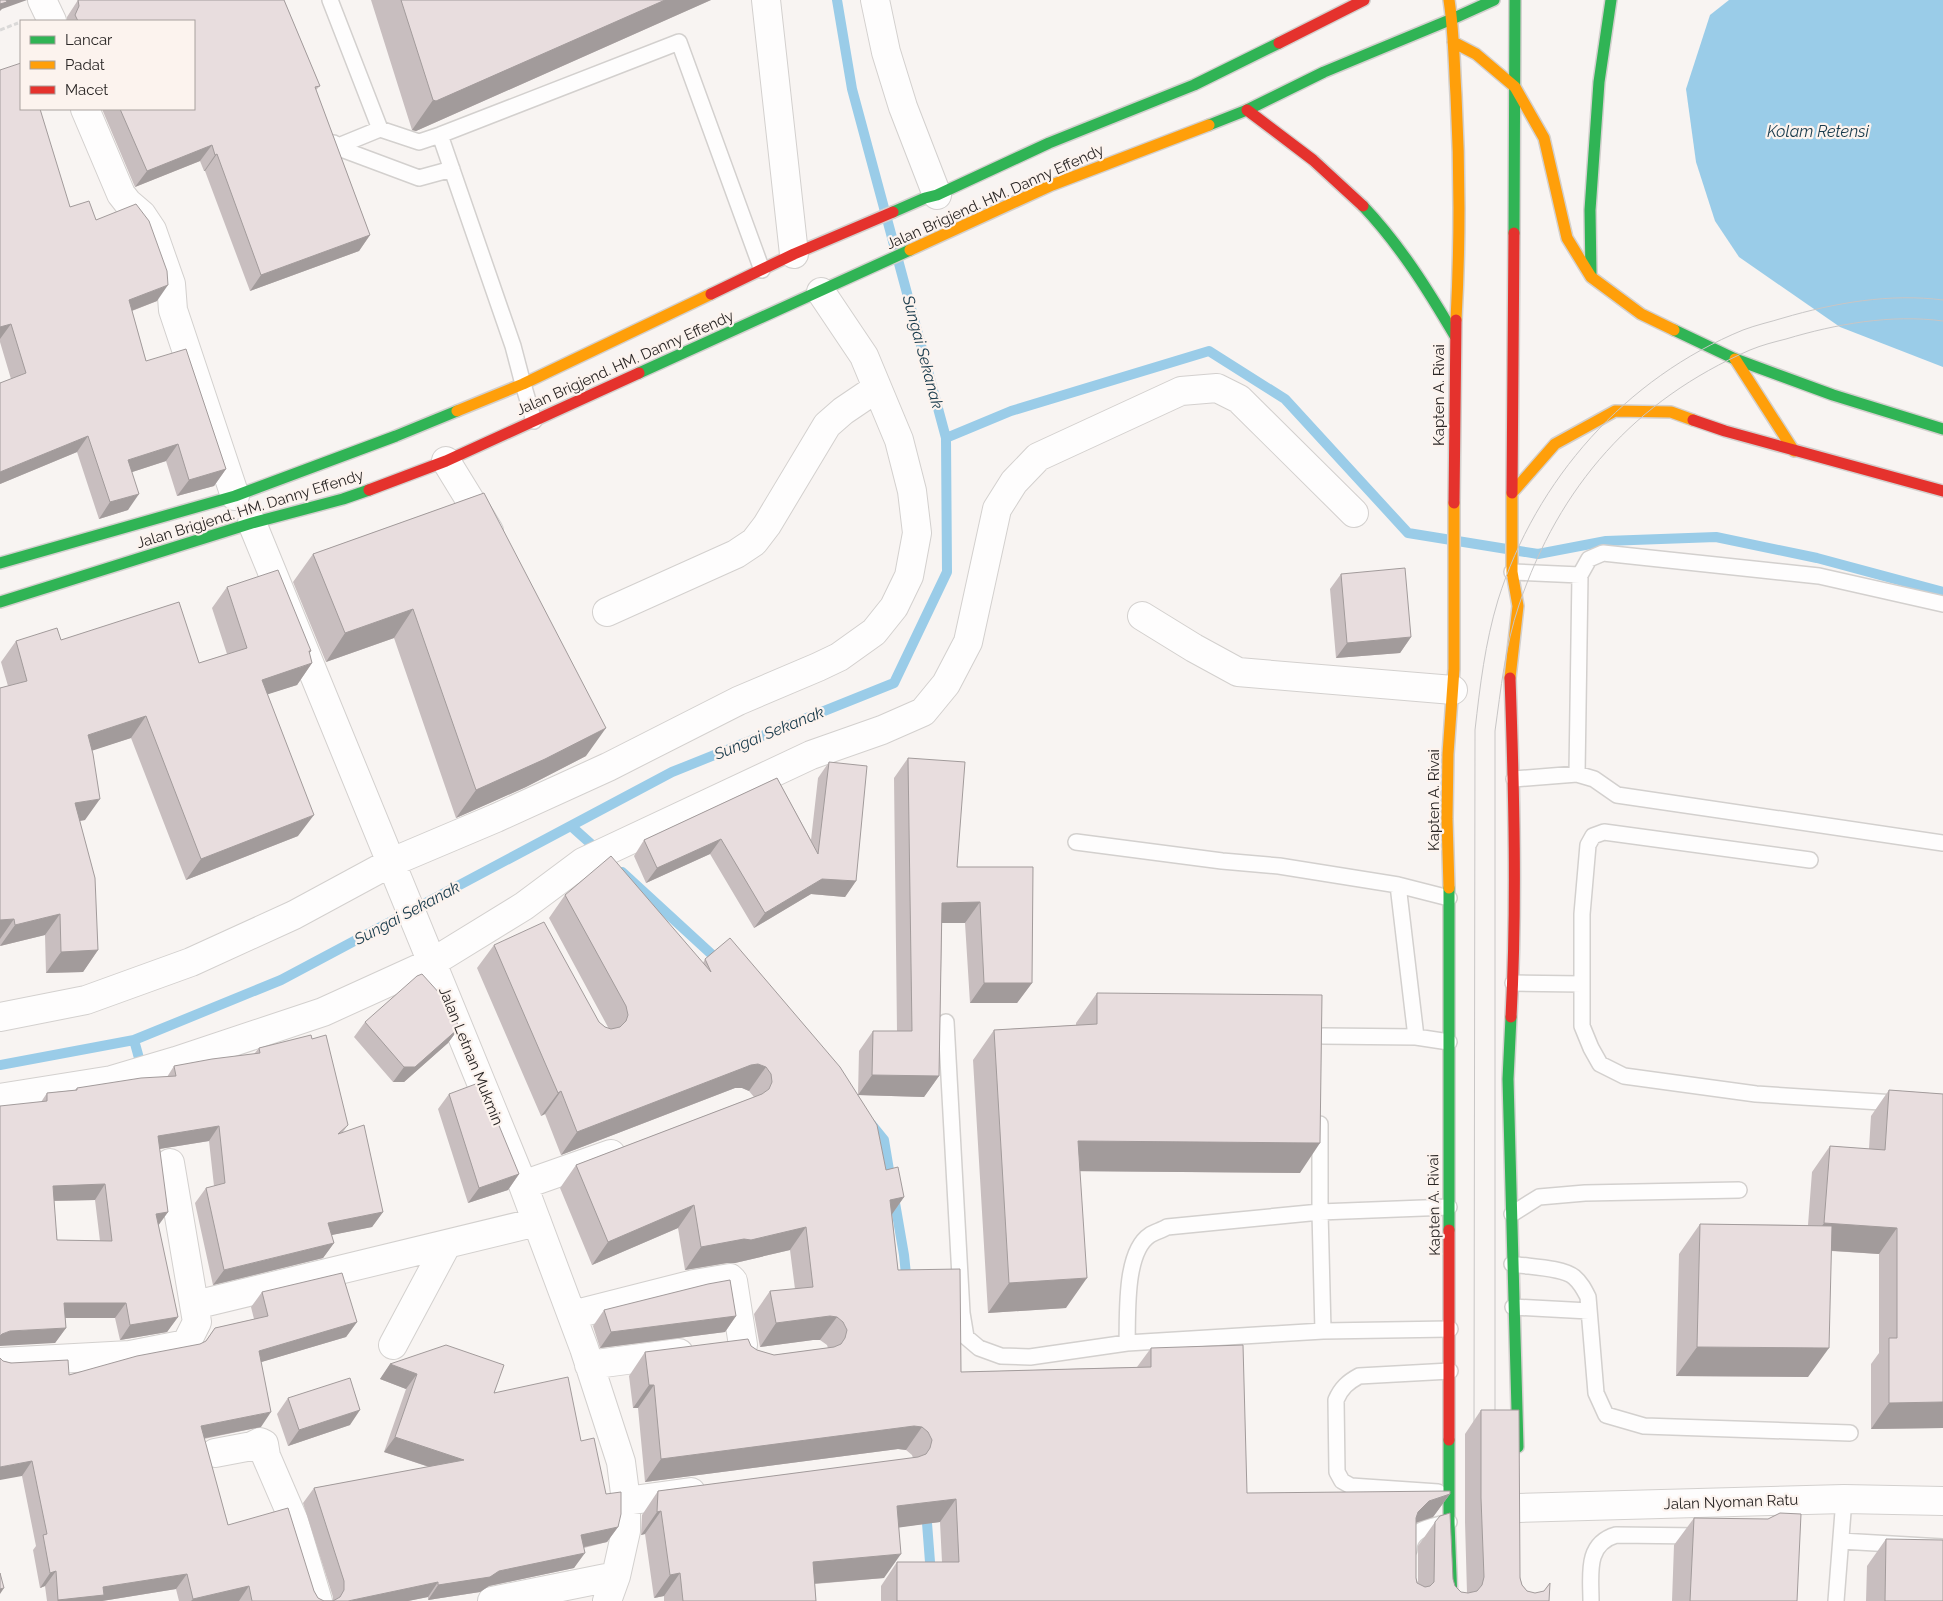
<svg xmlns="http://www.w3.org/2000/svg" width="1943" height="1601" viewBox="0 0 1943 1601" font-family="Raleway,sans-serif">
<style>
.water{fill:#9acce8}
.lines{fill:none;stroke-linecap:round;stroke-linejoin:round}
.stream{stroke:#9acce8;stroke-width:10}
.lane-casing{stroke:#d3d0ce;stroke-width:18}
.street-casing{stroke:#d3d0ce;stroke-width:30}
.fast-casing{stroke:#d3d0ce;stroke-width:14}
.slow-casing{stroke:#d3d0ce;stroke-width:14}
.jam-casing{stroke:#d3d0ce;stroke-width:14}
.path{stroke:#dad9d8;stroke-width:3;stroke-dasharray:5 2.5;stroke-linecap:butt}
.lane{stroke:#fefdfd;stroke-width:15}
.street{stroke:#fefdfd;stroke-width:28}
.fast{stroke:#30b455;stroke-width:11}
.slow{stroke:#ff9f0a;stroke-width:11}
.jam{stroke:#e5322d;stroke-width:11}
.tram{stroke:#c8c6c6;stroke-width:1}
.wall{fill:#c8bebf;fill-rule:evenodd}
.shaded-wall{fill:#a29b9b}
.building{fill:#e8ddde;stroke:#a29b9b;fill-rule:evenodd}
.labels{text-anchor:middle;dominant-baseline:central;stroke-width:4.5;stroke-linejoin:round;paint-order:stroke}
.street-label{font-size:15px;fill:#2a2625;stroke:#fcf3ee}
.water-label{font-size:16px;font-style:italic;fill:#193b4c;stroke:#fcf3ee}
</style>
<rect width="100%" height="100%" fill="#f8f4f2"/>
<path class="water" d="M1729,0H1943V367L1840,327L1739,257L1715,221L1696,162L1686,89L1710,15Z"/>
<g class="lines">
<path class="stream" d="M946,438L1011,411L1209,351L1285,399L1408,533L1538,554L1606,541L1716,537L1817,558L1943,592
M571,826L600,852
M622,872L720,962
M134,1040L142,1069
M0,1065L134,1040L281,980L672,772L894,683L947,572L946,438L852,89L837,0
M871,1124L884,1140L891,1182
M894,1197L904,1255L907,1284
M926,1510L933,1601"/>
<defs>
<path id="lane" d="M330,0L380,129
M440,135L513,346L523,384L534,421
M334,143L336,147L419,178L452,169
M336,147L380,129L419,142L440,135L679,42L762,270
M1512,572L1580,575
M1577,774L1580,575L1589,559L1603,553L1819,576L1943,604
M1514,779L1577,774L1594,779L1617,795L1943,843
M1076,842L1222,861L1279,866L1398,885
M1810,860L1604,832L1593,836L1588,845L1582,914V1026L1591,1048L1600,1064L1624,1076L1756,1094L1943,1106
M1513,983L1582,984
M946,1022L962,1313L966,1337L979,1348L1001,1356L1030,1357L1127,1343
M1323,1036L1416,1037L1449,1042
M1416,1037L1398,885L1449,898
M1320,1124V1212L1167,1227C1162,1230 1155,1232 1150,1235C1124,1252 1128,1315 1127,1343L1323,1331L1450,1329
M1512,1214L1539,1197L1585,1193L1739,1190
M1512,1264C1528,1267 1562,1267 1574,1277C1581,1283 1584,1289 1588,1297L1596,1393L1606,1415L1644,1426L1850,1433
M1513,1307L1589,1311
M1323,1331L1320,1212L1449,1207
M1438,1492L1351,1486L1342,1481L1337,1472L1336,1400C1341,1388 1348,1382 1359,1376L1450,1371
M1841,1541L1943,1547
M1409,1550C1409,1528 1432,1527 1449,1522
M1591,1601C1591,1575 1585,1544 1616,1535L1701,1536
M1836,1601L1844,1499"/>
<path id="street" d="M42,0L52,21
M766,0L794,254
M875,0L886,52L903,107L937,195
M85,109L121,194L128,203L142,215L152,230L171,284L173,310L235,496
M446,461L489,531
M252,523L523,1185L584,1348L621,1462L626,1501V1531L616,1576L607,1601
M607,612L736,554L754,542L767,525L827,425L843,411L877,388
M1142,616L1194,648L1238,672L1453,690
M0,1017L86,1000L191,962L294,915L392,862L496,818L608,767L738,701L818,667L839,657L874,632L894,607L909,576L917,533L912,491L899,440L864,356L821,292
M0,1098L112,1080L176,1061L323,1012L433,962L524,906L583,862L811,755L882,730L923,712L946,684L968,642L997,509L1014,482L1038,457L1181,391L1217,388L1239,399L1354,513
M523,1185L611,1154
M195,1305L537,1222
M572,1315L694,1284L730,1278L733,1281L743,1345
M393,1345L447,1244
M0,1362L130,1355L186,1344L197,1322L170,1163
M589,1365L679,1353
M215,1453L252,1446L260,1442L264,1444L266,1456L294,1521L318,1601
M626,1501L691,1492
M1519,1508L1844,1499L1943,1501
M492,1601L616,1576"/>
<path id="fast" d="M1452,19L1494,0
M1209,125L1247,110L1324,72L1452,19
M1363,206C1400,245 1428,290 1455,336
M893,212L925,198L937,195L1049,143L1194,85L1279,43
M1514,233L1515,0
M1591,275L1590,210L1599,82L1611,0
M1674,330L1735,359L1833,395L1943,429
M639,373L910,250
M0,563L235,496L396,436L457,411
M0,602L252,523L343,499L369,490
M1449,888V1230
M1511,1017L1508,1079L1518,1447
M1449,1440V1522L1452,1601"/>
<path id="slow" d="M1449,0C1454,31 1454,63 1456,95C1460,171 1460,245 1456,320
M1453,42L1476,54L1515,87L1544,138L1567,238L1591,277L1641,314L1674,330
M910,250L1052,185L1209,125
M1735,359L1794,451
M457,411L523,384L711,294
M1510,678L1518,606L1512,572V493L1555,444L1615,411L1671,412L1693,420
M1449,888L1447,819L1448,754L1454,669V503"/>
<path id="jam" d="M1279,43L1364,0
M1247,110L1313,160L1363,206
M711,294L794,254L893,212
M1693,420L1725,431L1943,491
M369,490L446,461L639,373
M1512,493L1514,233
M1454,503L1456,320
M1510,678C1514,791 1517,905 1511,1017
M1449,1230V1440"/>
</defs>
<use href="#lane" class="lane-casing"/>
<use href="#street" class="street-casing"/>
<use href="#fast" class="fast-casing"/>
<use href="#slow" class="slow-casing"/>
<use href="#jam" class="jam-casing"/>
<path class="path" d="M0,30L18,23"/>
<use href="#lane" class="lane"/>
<use href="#street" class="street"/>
<use href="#fast" class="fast"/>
<use href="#slow" class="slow"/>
<use href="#jam" class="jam"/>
<path class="tram" d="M1495,1424V731C1501,689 1505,646 1519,605C1559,486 1635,400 1750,350C1762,345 1774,342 1786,339C1836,324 1891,314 1943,321
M1474,1434L1475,730C1480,686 1485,643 1498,600C1536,479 1626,378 1743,330C1756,325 1770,322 1783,318C1834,303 1890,293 1943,300"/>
</g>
<path class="wall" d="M78,0H284L320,86L316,90L370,235L359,251L250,291L205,171H204L200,161L135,187L102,109H194V21H67V17Z
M371,0H711L416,131L412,130Z
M0,70L70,207L96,220L157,301L132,311L146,361L226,469L214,486L177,496L166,461L132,472L128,510L99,519L77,452L0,484V383L11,379L0,342Z
M484,493L586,756L526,787L456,818L394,638L326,662L293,582L313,554Z
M1341,574L1411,637L1400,653L1336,658L1330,589Z
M227,587L309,653L312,663L297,685L267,694L298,836L186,880L131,738L92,750L85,820L80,821L98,950L83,972L46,973L45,935L0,946V688L8,686L1,662L16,641L61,640L199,663L227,654L212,608Z
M908,758L957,867L1032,983L1017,1003H970L965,923H942L939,1076L924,1097L858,1095L886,1170L904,1197L892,1214L898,1270L961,1372L1137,1367L1151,1348L1247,1493L1450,1494L1433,1517L1416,1523V1578L1418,1583V1546L1435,1522L1455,1586L1461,1592L1467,1593L1465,1522V1434L1481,1410L1522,1585L1527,1591L1549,1601H881V1586L897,1562H942L940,1522L899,1527L884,1578L815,1584L816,1601H664V1596L654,1598L645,1534L641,1535L642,1515L658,1491L913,1458L912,1455L906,1450L898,1449L645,1482L638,1408H633L629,1376L645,1352L751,1346L757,1350L774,1355L828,1348L827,1345L820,1340H813L760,1347L754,1314L770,1291L795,1289L790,1250L735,1263H727L685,1270L678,1228L592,1265L560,1188L576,1165L754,1097L749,1091L742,1088H735L561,1155L545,1114L541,1116L477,968L494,945L599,1022L605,1027L609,1029L549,918L565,895L703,963L705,959L858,1095L859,1051L873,1031H897L894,778Z
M829,762L856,881L845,897L811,894L754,928L710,854L646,883L634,856L644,840L777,778L811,840L818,778Z
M1097,993L1300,1173L1080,1171L1066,1308L988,1313L973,1060L994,1030L1076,1025V1023Z
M365,1022L459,1028L448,1043L404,1082H393L354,1037Z
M259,1048L348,1125L343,1132L383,1212L372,1227L331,1235L334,1243L323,1258L213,1285L195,1203L206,1188L214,1186L209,1141L159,1149L168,1212L158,1226L178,1317L167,1332L120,1340L115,1318H65L66,1328L55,1343L41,1102L47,1093L75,1090L77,1088L167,1077L174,1066L254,1054ZM95,1200L100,1241L57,1240L54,1201Z
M1889,1090L1943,1094V1428L1871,1429V1364L1879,1353V1254L1831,1251L1808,1377L1676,1376L1679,1254L1700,1224L1808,1225L1812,1172L1830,1146L1869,1149L1871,1116Z
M449,1094L519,1174L508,1190L468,1203L438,1109Z
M262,1292L357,1322L346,1337L261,1362V1427L204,1439L228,1525L314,1591L318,1598L324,1601H333H179L176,1589L102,1601H47L45,1586L40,1588L33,1550L36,1546L22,1476L3,1361L69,1375L200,1344L205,1342L215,1328L254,1319L251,1307Z
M604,1310L736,1316L725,1332L600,1348L593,1326Z
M390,1364L494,1393L581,1441L606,1494L618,1527L607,1542L584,1548L574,1568L489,1586L480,1592L428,1600V1597L408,1601H333V1597L303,1503L314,1488L429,1467L384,1452L406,1389L380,1379Z
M288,1398L350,1425L288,1446L277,1414Z
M1694,1518L1797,1601H1672L1674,1545Z
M1886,1539L1943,1601H1866L1867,1566Z"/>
<path class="shaded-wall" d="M2,0H27L2,9L0,11V2Z
M665,0H711L416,131L412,130L433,100Z
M212,145L200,161L135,187L147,171Z
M217,154L205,171H204L215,155Z
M370,235L359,251L250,291L261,275Z
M168,285L157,301L118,316L129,300Z
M11,324L0,339V327Z
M88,436L77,452L0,484V472Z
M178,444L166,461L117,477L128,460Z
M226,469L214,486L177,496L189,480Z
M139,494L128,510L99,519L110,502Z
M413,609L394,638L326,662L345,633Z
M1411,637L1400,653L1336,658L1347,643Z
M309,651H311L299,668L312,663L297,685L247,701L262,680Z
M146,716L131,738L73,757L88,735Z
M606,728L586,756L526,787L456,818L476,790Z
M100,799L85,820L60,824L75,803Z
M314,815L298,836L186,880L201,859Z
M721,839L710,854L646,883L657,868Z
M822,879L856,881L845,897L811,894L754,928L765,913Z
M980,902L965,923H928L942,903Z
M60,914L45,935L0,946L15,925Z
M14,919L0,939V920Z
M98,950L83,972L46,973L61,952Z
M984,983H1032L1017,1003H970Z
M459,1028L448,1043L404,1082H393L404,1067Z
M758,1064L766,1067L749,1091L742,1088H735L561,1155L577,1132L751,1065Z
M872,1075L939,1076L924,1097L858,1095Z
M561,1091L545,1114L541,1116L558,1093Z
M219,1126L209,1141L147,1151L158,1136Z
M1078,1141L1320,1143L1300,1173L1058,1171Z
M519,1174L508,1190L468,1203L479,1188Z
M105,1184L95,1200L43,1201L53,1186Z
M904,1197L888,1220L890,1200Z
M694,1205L678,1228L592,1265L608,1242Z
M168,1212L157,1227L156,1214Z
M383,1212L372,1227L317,1238L328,1223Z
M1824,1223L1897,1228L1879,1254L1806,1249Z
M806,1227L790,1250L735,1263H727L685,1270L701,1247Z
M334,1243L323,1258L213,1285L224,1270Z
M1087,1278L1066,1308L988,1313L1009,1283Z
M64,1303H126L115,1318H54Z
M736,1316L725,1332L600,1348L611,1332Z
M830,1316L837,1317L820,1340H813L760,1347L776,1323Z
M178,1317L167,1332L120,1340L130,1325Z
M357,1322L346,1337L248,1366L259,1351Z
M66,1328L55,1343L0,1346V1336L2,1334L10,1331Z
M1697,1347L1829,1348L1808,1377L1676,1376Z
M390,1364L417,1374L406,1389L380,1379Z
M649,1385H654L638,1408H633Z
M1943,1402V1428L1871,1429L1889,1403Z
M360,1410L350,1425L288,1446L299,1430Z
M271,1412L261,1427L190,1441L201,1426Z
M914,1426L922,1427L906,1450L898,1449L645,1482L661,1459Z
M395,1437L464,1460L454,1475L384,1452Z
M32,1461L22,1476L0,1480V1467Z
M1450,1494L1433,1517L1412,1524L1418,1512L1429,1501Z
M956,1499L940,1522L881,1530L897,1506Z
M661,1511L645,1534L641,1535L657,1512Z
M618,1527L607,1542L570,1550L581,1535Z
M585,1553L574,1568L489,1586L480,1592L428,1600L438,1585L499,1571Z
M901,1554L884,1578L797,1585L813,1562Z
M56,1571L45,1586L40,1588L50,1573Z
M680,1573L664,1596L654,1598L670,1575Z
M187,1574L176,1589L102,1601H57L58,1600L103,1587Z
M438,1582L428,1597L408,1601H348Z
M249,1586L239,1601H191L193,1599Z
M4,1588L0,1594V1589Z"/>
<path class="building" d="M0,0H6L7,2L0,4Z
M78,0H284L320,86L315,87L370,235L261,275L217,154L215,155L212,145L147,171L120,109H194V21H78L75,15L79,6Z
M401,0H665L436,101L433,100Z
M21,63V109H40L70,207L89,201L96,220L136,204L149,221L167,271L168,285L129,300L146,361L186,349L226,469L189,480L178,444L128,460L139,494L110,502L88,436L0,472V383L26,373L11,324L0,327V70Z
M484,493L606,728L545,759L476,790L413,609L345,633L313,554Z
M1405,568L1411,637L1347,643L1341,574Z
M278,570L311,651H309L312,663L262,680L314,815L201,859L146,716L88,735L93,754L100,799L75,803L95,878L98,950L61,952L60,914L15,925L14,919L0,920V688L27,681L16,641L57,628L61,640L179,602L199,663L247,648L227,587Z
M908,758L965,762L957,867H1033L1032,983H984L980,902L942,903L939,1076L872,1075L873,1031H912Z
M829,762L867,766L856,881L822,879L765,913L721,839L657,868L644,840L777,778L818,854Z
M611,856L711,972L705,959L730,938L840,1067L877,1125L886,1170L898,1167L904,1197L890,1200L898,1270L960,1269L961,1372L1151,1367V1348L1243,1345L1247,1493L1450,1491V1494L1429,1501L1418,1512L1416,1518V1578L1417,1583L1425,1587L1430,1586L1434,1582L1435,1522L1440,1516L1450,1513L1453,1579L1455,1586L1461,1592L1468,1593L1477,1591L1482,1585L1484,1577L1481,1498V1410H1519L1520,1578L1522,1585L1527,1591L1535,1593L1544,1591L1550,1583L1549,1601H897V1562H959L956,1499L897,1506L901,1554L813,1562L816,1601H683L680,1573L670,1575L661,1511L657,1512L658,1491L918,1457L926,1454L930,1448L932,1440L928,1432L922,1427L914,1426L661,1459L654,1385H649L645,1352L748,1339L751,1346L757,1350L774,1355L834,1347L841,1344L845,1338L847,1330L843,1322L837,1317L830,1316L776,1323L770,1291L813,1287L806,1227L751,1240L744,1239L701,1247L694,1205L608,1242L576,1165L762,1094L769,1089L772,1082L771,1074L766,1067L758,1064L751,1065L577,1132L561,1091L558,1093L494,945L544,922L599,1022L605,1027L611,1029L620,1027L626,1021L628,1015L626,1006L565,895Z
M422,974L450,1005L459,1028L415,1067H404L365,1022L417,976Z
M1097,993L1322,995L1320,1143L1078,1141L1087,1278L1009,1283L994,1030L1097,1024Z
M311,1035L312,1039L326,1035L348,1125L338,1134L364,1125L383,1212L328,1223L334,1243L224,1270L206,1188L225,1183L219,1126L158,1136L168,1212L156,1214L178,1317L130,1325L126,1303H64L66,1328L10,1331L2,1334L0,1336V1106L47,1101V1093L77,1090V1088L141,1078L176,1076L174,1066L212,1059L260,1053L259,1048ZM105,1184L112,1241L57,1240L53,1186Z
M481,1082L519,1174L479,1188L449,1094Z
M1889,1090L1943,1094V1402L1889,1403V1338H1897V1228L1824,1223L1830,1146L1885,1150Z
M1700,1224L1832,1226L1829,1348L1697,1347Z
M342,1273L357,1322L259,1351L271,1412L201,1426L228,1525L288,1508L314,1591L318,1598L324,1601H333H252L249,1586L193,1599L187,1574L103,1587L104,1595L58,1600L56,1571L50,1573L43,1535L47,1534L32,1461L0,1467V1358L3,1361L11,1363L68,1360L69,1375L137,1356L200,1344L206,1341L215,1328L268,1316L262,1292Z
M730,1280L736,1316L611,1332L604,1310L708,1284Z
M446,1345L504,1365L494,1393L568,1377L581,1441L594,1438L606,1494L621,1492V1514L618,1527L581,1535L585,1553L499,1571L490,1577L438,1585V1582L348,1601H333L340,1597L344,1590V1581L314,1488L464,1460L395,1437L417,1374L390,1364Z
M350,1378L360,1410L299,1430L288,1398Z
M1780,1513L1801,1514L1797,1601H1690L1694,1518L1768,1519Z
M1886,1539L1943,1540V1601H1885Z
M0,1573L4,1588L0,1589Z"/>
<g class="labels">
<g class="street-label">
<text transform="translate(995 197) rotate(-24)">Jalan Brigjend. HM. Danny Effendy</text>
<text transform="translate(625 363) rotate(-24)">Jalan Brigjend. HM. Danny Effendy</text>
<text transform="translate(1439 395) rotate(-90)">Kapten A. Rivai</text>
<text transform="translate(250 509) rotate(-17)">Jalan Brigjend. HM. Danny Effendy</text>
<text transform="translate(1434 800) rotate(-90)">Kapten A. Rivai</text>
<text transform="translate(471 1056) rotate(68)">Jalan Letnan Mukmin</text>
<text transform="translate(1434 1205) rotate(-91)">Kapten A. Rivai</text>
<text transform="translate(1731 1502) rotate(-2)">Jalan Nyoman Ratu</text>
</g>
<g class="water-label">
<text x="1818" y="131">Kolam Retensi</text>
<text transform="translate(923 352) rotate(75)">Sungai Sekanak</text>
<text transform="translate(769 733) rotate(-22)">Sungai Sekanak</text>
<text transform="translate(407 913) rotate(-28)">Sungai Sekanak</text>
</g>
</g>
<rect x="20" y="20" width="175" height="90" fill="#fcf3ee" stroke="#a8a19e"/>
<rect x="30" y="36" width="25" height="8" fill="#30b455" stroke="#a8a19e"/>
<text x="65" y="45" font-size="15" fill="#2a2625">Lancar</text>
<rect x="30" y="61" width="25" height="8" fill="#ff9f0a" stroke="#a8a19e"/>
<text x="65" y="70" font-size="15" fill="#2a2625">Padat</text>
<rect x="30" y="86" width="25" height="8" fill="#e5322d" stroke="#a8a19e"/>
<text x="65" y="95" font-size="15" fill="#2a2625">Macet</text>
</svg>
